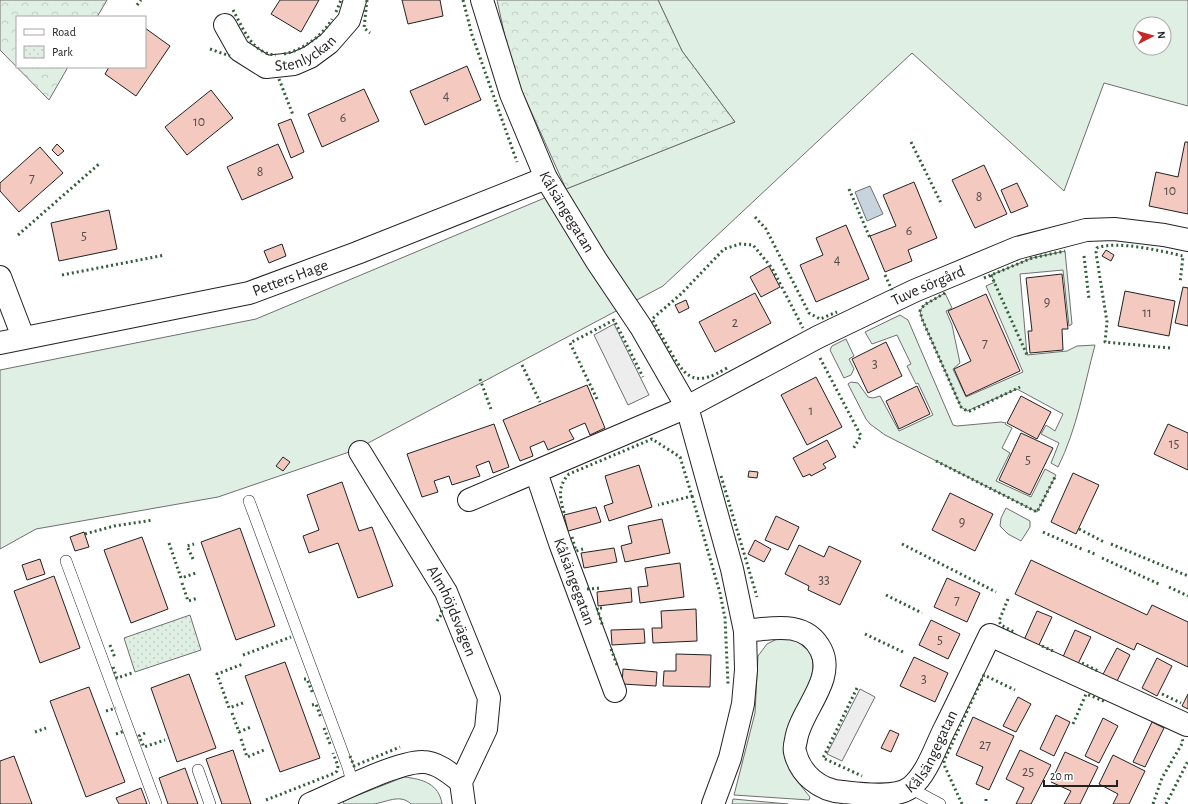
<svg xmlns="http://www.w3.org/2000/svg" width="1188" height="804" viewBox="0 0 1188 804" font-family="'Alegreya Sans',sans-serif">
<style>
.grass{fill:#e0efe3;stroke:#6f6f6f;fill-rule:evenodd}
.forest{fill:url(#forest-crowns);stroke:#6f6f6f}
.park{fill:url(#park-dots);stroke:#6f6f6f}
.parking{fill:#ededed;stroke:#6f6f6f}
.water{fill:#c7d3dd;stroke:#6f6f6f}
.building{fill:#f3c9c0;stroke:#222}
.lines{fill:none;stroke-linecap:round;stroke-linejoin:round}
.service-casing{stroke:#222;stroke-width:12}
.minor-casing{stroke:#222;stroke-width:24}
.service{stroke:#fff;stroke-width:11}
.minor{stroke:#fff;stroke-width:22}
.hedge{stroke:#2f5e38;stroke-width:3;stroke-dasharray:2 3;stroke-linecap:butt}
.labels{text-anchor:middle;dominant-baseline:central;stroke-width:3;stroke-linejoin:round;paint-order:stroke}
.number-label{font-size:14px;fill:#564c4a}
.street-label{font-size:16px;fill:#222;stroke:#fff}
</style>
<defs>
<pattern id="forest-crowns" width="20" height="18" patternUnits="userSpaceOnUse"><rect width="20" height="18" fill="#e0efe3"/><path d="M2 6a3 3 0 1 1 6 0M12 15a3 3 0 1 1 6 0" fill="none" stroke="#c0cdc2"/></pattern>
<pattern id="park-dots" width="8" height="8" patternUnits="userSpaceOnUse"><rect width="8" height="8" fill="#e0efe3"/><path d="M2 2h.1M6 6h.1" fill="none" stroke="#c0cdc2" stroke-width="1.8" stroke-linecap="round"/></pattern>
</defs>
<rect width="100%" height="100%" fill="#fff"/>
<path class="grass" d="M658,0H1188V106L1104,83L1064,191L912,53L663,286L355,450L218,497L36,529L0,549V370L256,319L566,189L735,122L682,51ZM1140,24H1164V48H1140Z
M1065,251L1072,324L1069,326L1063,270L1020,274L1027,355L1067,351L1077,346L1095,345C1084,386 1077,429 1058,467L1051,463L1059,443L1041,434L1046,425L1055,431L1063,414L1017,389L967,411L961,407L922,319L920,311L924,305L945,293L952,308L946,311L952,325L960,363L953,369L966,397L1023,372L986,286L995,282L991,275L1032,258Z
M900,315L908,320L953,425L957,426L1001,422L1006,423L1005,424L1012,428L1002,448L1010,453L996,481L1031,497L1045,469L1056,475L1037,512L885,435L870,424L866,419L848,384L851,382L858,383L868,397L873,398L880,396L899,431L933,415L918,383L916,384L907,366L911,364L897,335L872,344L865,332Z
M846,339L854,356L849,359L854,369L851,375L844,378L830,350L832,346Z
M1006,508L1030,521V527L1021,541L1008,534L1000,526L1001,518Z
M779,638C791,638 801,639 808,650C826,676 790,707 786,734C781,764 793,776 810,797L809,800L734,795L755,713L758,656L767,644Z
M404,777C423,779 439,784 442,804H411C400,793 385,803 373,804C363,804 354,804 344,804L343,801Z
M733,799L788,804H732Z"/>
<path class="forest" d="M0,0H107L97,17H17V67H68L49,100L0,50Z
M497,0H658L682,51L735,122L566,189L512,69Z"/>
<path class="park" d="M190,615L201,650L135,672L124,638Z"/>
<path class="parking" d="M614,324L649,395L628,405L594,335Z
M860,689L875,697L842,761L827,754Z"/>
<path class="water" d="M870,186L883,214L867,221L855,192Z"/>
<path class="building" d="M280,0H319L301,32L271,14Z
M402,0H440L443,16L408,24Z
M145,28L170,46L136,96L105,74L109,67H145Z
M467,66L481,100L425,125L410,91Z
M364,89L379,121L322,147L308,114Z
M211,90L233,118L187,155L165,127Z
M291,119L304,152L291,158L278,124Z
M1185,142H1188V214L1149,206L1156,172L1178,177Z
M57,144L64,151L58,156L52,150Z
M278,144L293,178L242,200L227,167Z
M40,147L63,173L19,212L0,191V183Z
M984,165L1007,214L975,228L952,180Z
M914,182L937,238L908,250L912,261L885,272L870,236L896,226L883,195Z
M1017,183L1028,206L1011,213L1001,190Z
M109,210L117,249L59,261L51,223Z
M846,225L869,279L816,302L800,265L823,255L816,238Z
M282,244L286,256L269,263L264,251Z
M1106,250L1114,255L1111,261L1102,256Z
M769,266L780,287L761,297L750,277Z
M1062,274L1068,329H1062L1063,350L1030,353L1028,331H1032L1026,278Z
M1183,287L1188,288V326L1175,323Z
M1125,291L1175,301L1169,336L1118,326Z
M755,293L771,323L715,352L699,322Z
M986,294L1020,371L966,396L954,369L971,361L948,311Z
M686,300L689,308L679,313L675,305Z
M886,342L902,376L868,393L852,359Z
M816,377L842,427L807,445L781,395Z
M587,385L605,428L590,435L585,423L569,430L574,439L548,450L544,441L530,447L533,456L520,461L503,420Z
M917,386L930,414L899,429L886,401Z
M1021,396L1051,412L1037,439L1007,423Z
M494,424L509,467L493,473L489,461L476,466L480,476L452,485L449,476L434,481L438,492L422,497L407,454Z
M1168,424L1188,433V470L1154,454Z
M1021,433L1053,448L1030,495L999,480Z
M827,440L836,457L823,464L826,468L811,476L810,474L803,477L793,458Z
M283,457L290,462L283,471L276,466Z
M639,465L652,507L609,521L604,506L613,503L605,476Z
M749,471L758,472L757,478L748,477Z
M1073,473L1099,485L1076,534L1051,522Z
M342,482L359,531L372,527L393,586L358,598L338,543L309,553L303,536L319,530L307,495Z
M950,493L993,514L975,551L932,530Z
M596,507L601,522L568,531L564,515Z
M776,516L799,527L788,550L765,540Z
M662,519L670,553L625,562L621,546L632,543L628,526Z
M240,528L275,626L236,640L201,542Z
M84,532L89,547L75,551L70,537Z
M142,537L168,609L131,623L104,550Z
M755,540L771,549L764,562L748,554Z
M799,545L824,557L829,546L861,561L840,605L808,590L809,586L785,574Z
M614,548L617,562L584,568L581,553Z
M40,559L45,574L27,580L22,565Z
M1031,560L1147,615L1152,605L1188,622V667L1137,643L1134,650L1015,594Z
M680,563L684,597L640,603L638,587L648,586L645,568Z
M54,576L80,648L40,663L14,591Z
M947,578L980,593L967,622L934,607Z
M631,588L632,602L598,606L597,592Z
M696,609L697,641L653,643L652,628H662L661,611Z
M1037,611L1052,617L1038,647L1024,640Z
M931,620L960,634L948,659L919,645Z
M644,629L645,643L612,645L611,630Z
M1075,630L1091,637L1077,666L1062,659Z
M1117,648L1130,655L1115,685L1101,678Z
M676,654L711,655L710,687L663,686L664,671H676Z
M914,657L948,673L935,702L900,686Z
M1157,658L1172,666L1157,696L1142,688Z
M285,662L320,758L280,772L245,676Z
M623,669L657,672L656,686L622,684Z
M189,674L216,748L177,762L151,688Z
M89,687L125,782L86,797L50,701Z
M1188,694V709L1182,706Z
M1018,697L1031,704L1016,732L1003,726Z
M1056,715L1070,722L1054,756L1040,749Z
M973,717L1014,736L989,790L976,784L983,767L956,755Z
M1103,718L1118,726L1099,763L1085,756Z
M1152,722L1164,728L1145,767L1133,762Z
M890,730L899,734L891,752L881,748Z
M233,750L251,804H222L206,759Z
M1020,750L1051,765L1031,804H1016L1024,788L1006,779Z
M1065,752L1098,767L1080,804H1064L1071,791L1051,782Z
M1113,755L1145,771L1129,804H1113L1118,794L1099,784Z
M14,756L32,804H0V761Z
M185,768L198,804H168L159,778Z
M141,788L147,804H119L116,798Z"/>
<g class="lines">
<defs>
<path id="service" d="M249,501L348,767L353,786
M66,561L156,804
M198,770L210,804
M910,788L940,804"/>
<g id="minor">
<path id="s1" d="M482,0L511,94L546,178L596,260L641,327L687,407L732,569L745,631L746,670L743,704L730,758L713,804"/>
<path id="s2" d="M225,25L239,50L266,67L294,64L310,57L329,43L349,20L355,0"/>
<path d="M0,277L23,337"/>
<path id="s3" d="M0,343L249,293L357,253L546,178"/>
<path id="s4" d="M360,452L446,592L489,698L486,729L461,782L464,804"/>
<path id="s5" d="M536,472L560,543L615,691"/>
<path id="s6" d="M469,500L687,407L818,337L914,291L1017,248L1086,230L1114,229L1164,235L1188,240"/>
<path id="s7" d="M745,631C773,628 806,620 821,650C836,680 800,711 796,740C795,744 794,749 795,752C800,774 820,791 843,792C861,794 896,799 911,787C927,774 935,748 944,730C960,698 975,666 990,635L1187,725"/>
<path d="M310,804C336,793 398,761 423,762C437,762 451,774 461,782"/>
</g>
</defs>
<use href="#service" class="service-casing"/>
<use href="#minor" class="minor-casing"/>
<use href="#service" class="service"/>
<use href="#minor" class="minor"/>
<path class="hedge" d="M367,0L364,28L370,33
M463,0L472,35L517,162
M137,5L141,0
M233,10C243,28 252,54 276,55
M336,12L341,0
M210,49L230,56
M284,54C302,50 323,36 332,19
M279,79L293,115
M911,142L942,205
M849,189L870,238
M755,217L766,229L809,313L820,319L837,312
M18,235L99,164
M1084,256L1089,299
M62,275L165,255
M885,275L892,290
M991,275L1028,357
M984,278L1032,258L1065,251
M945,293L924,305L920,311L922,319L961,407L967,411H970L1020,387
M1170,348L1105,342L1107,322L1096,253L1097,248C1116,240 1162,251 1183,256L1180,283
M820,358L861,436L853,449
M522,365L540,402
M727,368C698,385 688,382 672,354C665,342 659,331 652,319L681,294L724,249L740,244L753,245L772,268L803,328
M480,379L492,412
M597,399L570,343L614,320L643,377
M936,461L1037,512L1056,475
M721,476L757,597
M692,496L720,593L725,618L728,684
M564,513C560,497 557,487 569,474L652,439L680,457L692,496L658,505
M1079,529L1104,542
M1043,532L1084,550
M85,534L114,526L153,520
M572,537L576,551L583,549
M169,543L181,578L196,573
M902,544L996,592
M1111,544L1188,576
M1088,551L1097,555
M1102,558L1161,585
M193,559L187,546L194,544
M182,583L188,601L198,598
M1169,587L1188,596
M587,589L601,588
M886,595L922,613
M1008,599L999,621L1001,625L1014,632
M602,608H597L603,627
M437,621L441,615L442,607
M865,634L903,652
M110,645L115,658
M1042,646L1053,651
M611,649L617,665
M243,655L291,637
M1082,663L1100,672
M113,667L117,678L132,673
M304,679H307L313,694
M857,688L823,758L862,776
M1162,694L1181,703
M243,703L229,708L217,674L243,664
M312,705L316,704L321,718
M106,711L116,708
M232,713L239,732L251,727
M1073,724L1086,694L1106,702
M324,728L330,744
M35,732L46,728
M145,733L139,736L144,747L165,740
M116,734L124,731
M241,739L247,757L264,750
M350,756L354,766L400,747
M986,799V804
M266,800L335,773L337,771L338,766L333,753
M962,804L945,767L944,761L984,675L1015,690
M1153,804L1162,778L1183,742L1182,738
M1166,804L1188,761"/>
</g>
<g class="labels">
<g class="number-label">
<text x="446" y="96">4</text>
<text x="343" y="118">6</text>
<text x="199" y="122">10</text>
<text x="260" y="172">8</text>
<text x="32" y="178">7</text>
<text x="1170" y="191">10</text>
<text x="979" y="197">8</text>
<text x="909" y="231">6</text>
<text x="84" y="236">5</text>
<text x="837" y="260">4</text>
<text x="1047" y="302">9</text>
<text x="1147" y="313">11</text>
<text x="735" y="323">2</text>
<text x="985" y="343">7</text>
<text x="875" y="364">3</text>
<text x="811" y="411">1</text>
<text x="1174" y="444">15</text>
<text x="1028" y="460">5</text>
<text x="962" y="522">9</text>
<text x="824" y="580">33</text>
<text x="957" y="600">7</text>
<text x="940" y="640">5</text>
<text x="924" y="679">3</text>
<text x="985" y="745">27</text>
<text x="1028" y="772">25</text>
</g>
<g class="street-label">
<text stroke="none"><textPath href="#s2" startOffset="103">Stenlyckan</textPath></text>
<text stroke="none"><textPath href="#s1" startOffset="229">Kålsängegatan</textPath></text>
<text stroke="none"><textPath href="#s3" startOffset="298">Petters Hage</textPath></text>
<text stroke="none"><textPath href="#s6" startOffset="507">Tuve sörgård</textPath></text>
<text stroke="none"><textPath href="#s5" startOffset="116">Kålsängegatan</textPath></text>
<text stroke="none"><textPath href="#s4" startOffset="184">Almhöjdsvägen</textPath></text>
<text stroke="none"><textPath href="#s7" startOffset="371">Kålsängegatan</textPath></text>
</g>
</g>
<rect x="16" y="16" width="130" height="52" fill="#ffffff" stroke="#a7a7a7"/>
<rect x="24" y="29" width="20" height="6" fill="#ffffff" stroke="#a7a7a7"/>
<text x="52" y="36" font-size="12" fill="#222222">Road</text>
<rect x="24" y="46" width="20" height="12" fill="url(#park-dots)" stroke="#a7a7a7"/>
<text x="52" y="56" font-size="12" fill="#222222">Park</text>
<g transform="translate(1152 36) rotate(84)"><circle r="19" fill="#ffffff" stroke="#a7a7a7"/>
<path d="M0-3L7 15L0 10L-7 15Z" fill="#c62828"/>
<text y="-6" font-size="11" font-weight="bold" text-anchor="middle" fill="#222222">N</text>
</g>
<path d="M1044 780v6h73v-6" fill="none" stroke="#222222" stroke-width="2"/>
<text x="1050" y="780" font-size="12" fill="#222222" stroke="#ffffff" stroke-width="3" paint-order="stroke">20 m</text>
</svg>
